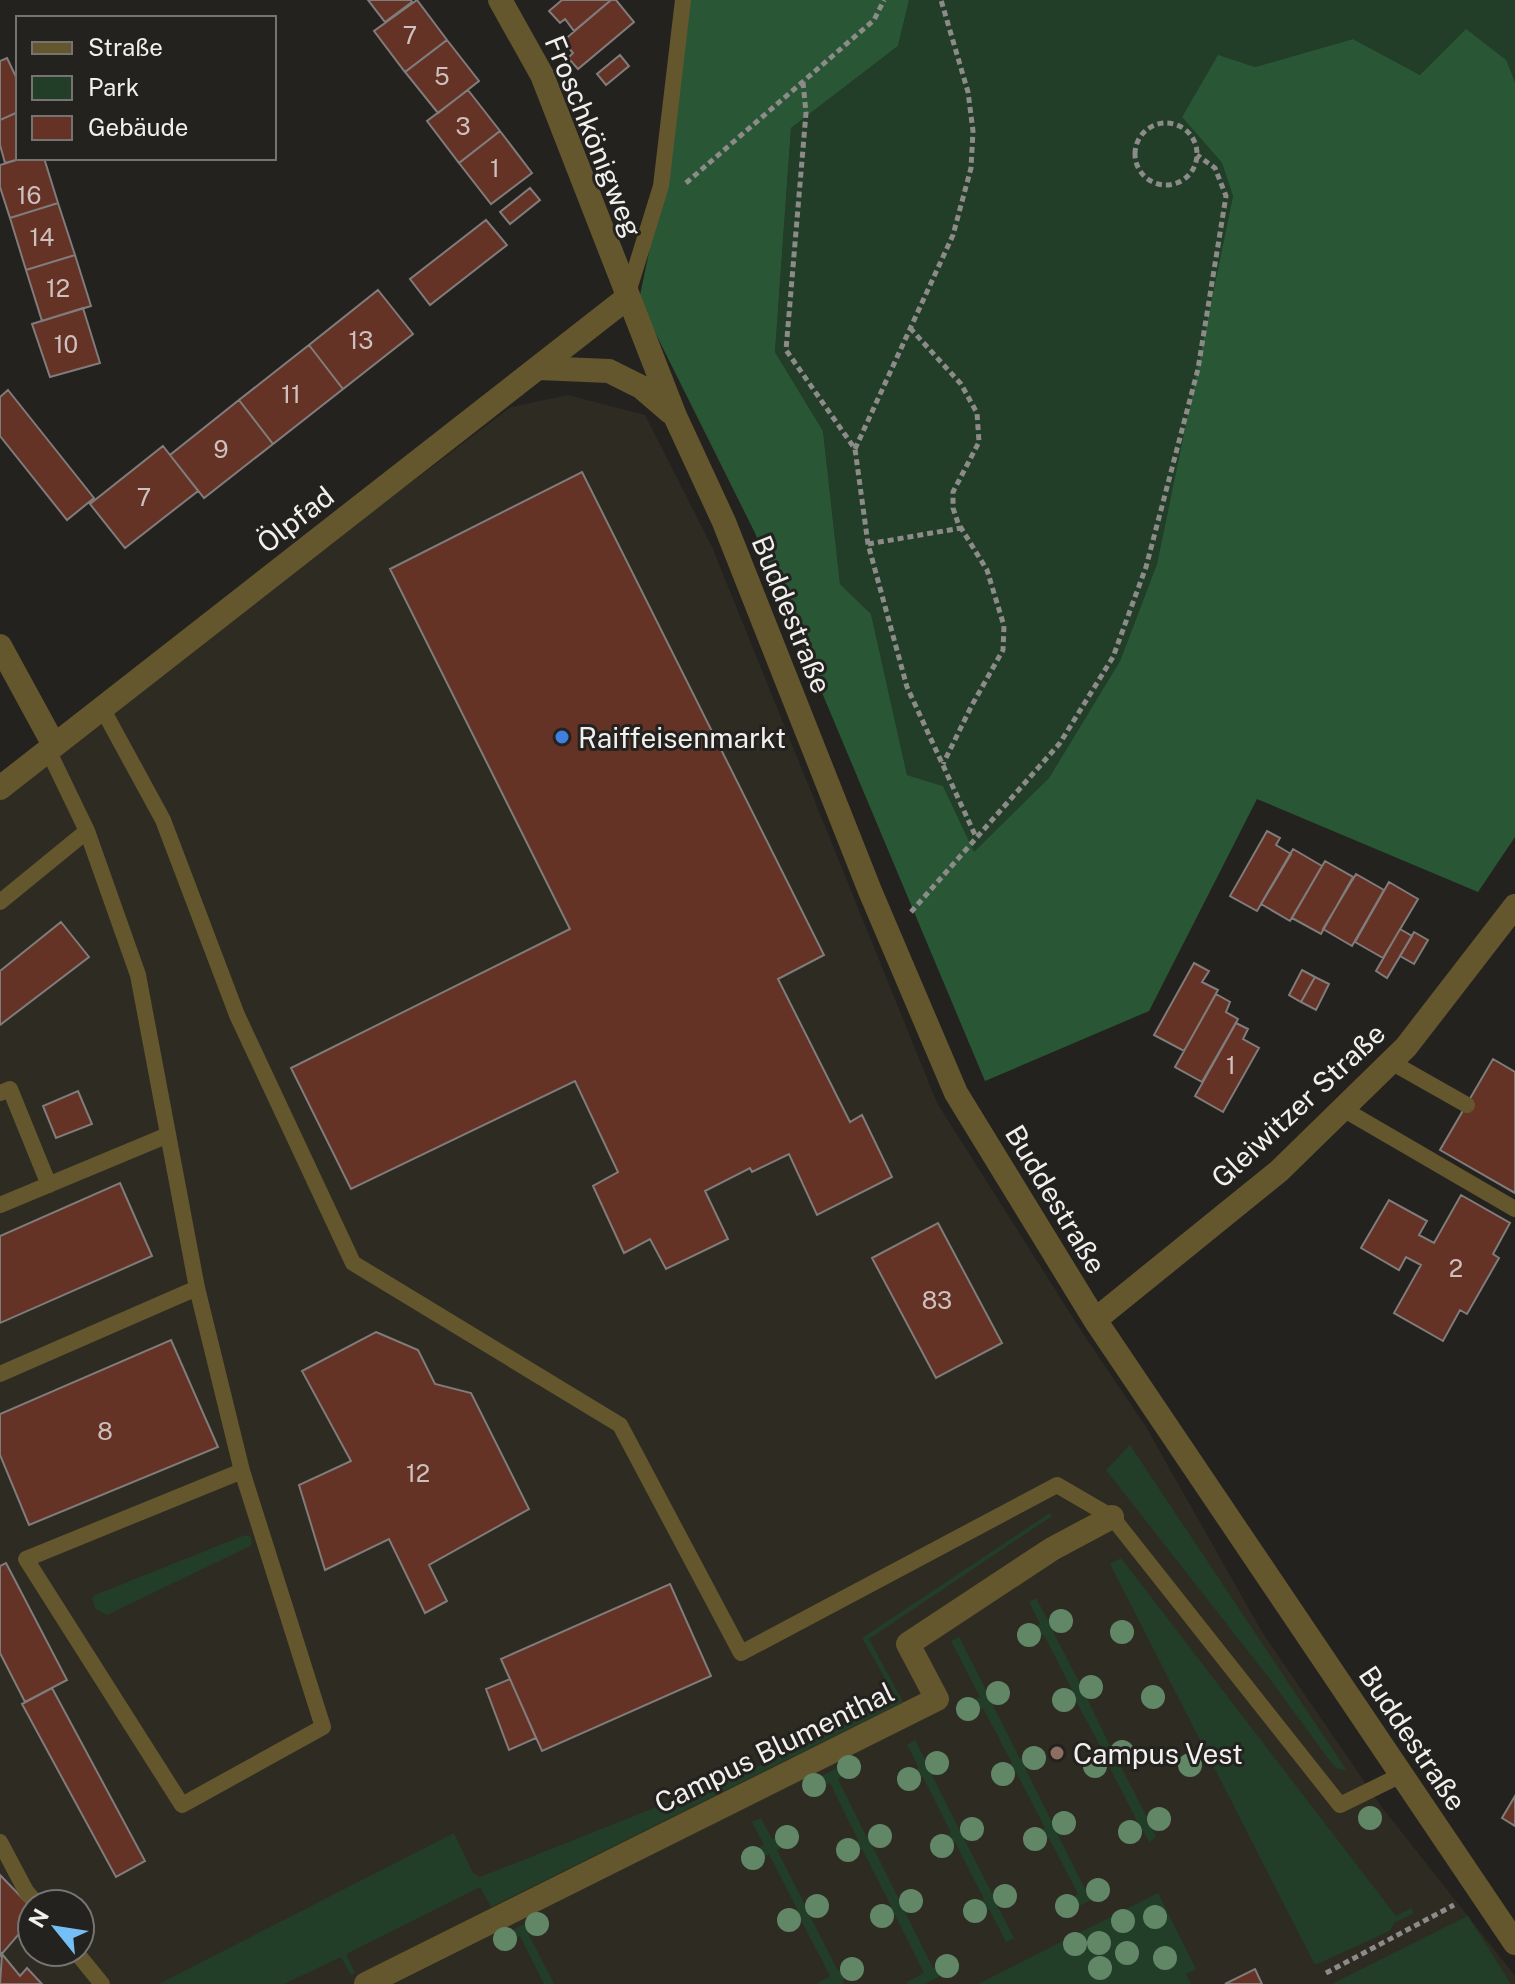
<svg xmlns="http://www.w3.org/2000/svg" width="1515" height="1984" viewBox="0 0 1515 1984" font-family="'Public Sans',sans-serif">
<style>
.built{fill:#2e2b23;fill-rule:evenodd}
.green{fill:#223e28}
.forest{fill:#295735}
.building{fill:#653226;stroke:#7f7c7b;stroke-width:2}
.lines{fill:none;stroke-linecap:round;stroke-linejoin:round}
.path{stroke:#8c8b89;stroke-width:5;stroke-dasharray:6 4;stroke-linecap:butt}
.lane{stroke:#64572e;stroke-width:16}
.street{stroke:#64572e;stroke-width:24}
.tree{fill:#618767}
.shop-dot{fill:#3f7fe0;stroke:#23221f;stroke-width:3}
.education-dot{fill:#8d6e63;stroke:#23221f;stroke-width:3}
.labels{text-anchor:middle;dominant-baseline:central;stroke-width:6;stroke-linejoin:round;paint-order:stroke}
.number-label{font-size:24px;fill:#cec0bc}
.street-label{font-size:28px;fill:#f1f0ee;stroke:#23221f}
.poi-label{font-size:28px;fill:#f1f0ee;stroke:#23221f;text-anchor:start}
</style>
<rect width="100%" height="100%" fill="#23221f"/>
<path class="built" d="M568,395L645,415L712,547L937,1103L1082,1332L1146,1427L1262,1632L1381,1806L1515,1976V1984H0V793L511,407ZM32,1904H80V1952H32Z"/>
<path class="green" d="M909,0H1515V82L1505,60L1420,75L1353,39L1255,67L1218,56L1182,117L1222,163L1233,196L1157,564L1120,661L1049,778L974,853L943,786L907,775L871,614L840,584L823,431L775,352L791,128L898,46Z
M1130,1445L1347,1771L1336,1768L1327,1757L1269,1678L1106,1470Z
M1050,1513L1052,1516L869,1639L903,1702L491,1907L480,1887L346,1954L355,1973L351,1975L341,1957L284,1984H159L454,1833L473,1873L480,1877L755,1768L893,1699L894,1694L862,1638Z
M245,1535L251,1537L252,1544L248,1547L107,1615L96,1609L92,1599L95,1595Z
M1121,1558L1396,1916L1411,1908L1414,1913L1394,1923L1390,1931L1317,1964L1314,1963L1110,1564Z
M1036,1598L1048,1620L1065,1612L1069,1622L1053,1631L1081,1686L1097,1679L1101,1687L1086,1696L1113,1752L1129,1744L1133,1752L1118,1761L1148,1819L1164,1811L1169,1819L1152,1828L1156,1837L1149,1842L1143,1831L1126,1839L1122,1831L1138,1823L1109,1766L1092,1774L1087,1765L1105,1755L1076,1701L1060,1709L1054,1699L1072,1690L1044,1635L1026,1643L1022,1634L1040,1624L1029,1602Z
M959,1637L988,1694L1005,1686L1009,1693L992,1703L1020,1759L1038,1750L1042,1759L1025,1768L1053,1824L1070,1815L1074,1824L1057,1833L1086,1891L1105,1882L1109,1890L1066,1913L1061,1903L1078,1894L1049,1838L1033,1846L1028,1838L1045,1828L1016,1772L1000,1780L996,1772L1012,1763L983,1708L966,1717L961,1707L980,1697L951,1641Z
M915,1740L927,1763L944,1755L948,1763L931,1773L959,1829L978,1821L982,1829L964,1839L993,1895L1011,1886L1017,1897L998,1907L1014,1938L1006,1942L989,1909L972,1918L967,1908L984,1899L955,1842L938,1851L934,1842L951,1833L923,1777L905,1785L901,1777L919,1768L907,1745Z
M853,1760L858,1768L838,1779L866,1836L884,1827L888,1836L872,1845L900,1901L917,1893L921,1901L904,1910L933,1968L952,1959L956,1968L925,1984H908L907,1982L924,1973L895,1915L878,1923L874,1915L891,1906L862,1849L845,1858L841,1849L858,1840L830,1783L810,1793L806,1784Z
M761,1818L772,1839L789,1831L794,1841L777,1850L805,1905L822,1897L827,1907L810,1916L838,1971L855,1963L859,1972L843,1980L844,1984H816L830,1976L801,1920L784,1927L780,1919L797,1909L769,1854L751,1863L747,1854L764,1845L752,1822Z
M1158,1893L1196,1969L1186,1974L1191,1984H978Z
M543,1914L547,1923L528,1933L554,1984H544L520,1936L501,1945L497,1938Z
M1468,1916L1511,1984H1332L1453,1923Z"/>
<path class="forest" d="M688,0H909L898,46L791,128L775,352L823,431L840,584L871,614L907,775L943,786L974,852L1049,778L1120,661L1157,564L1233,196L1222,163L1182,117L1218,55L1255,67L1353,39L1420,75L1466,29L1506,60L1515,82V837L1478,892L1257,799L1149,1011L985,1081L755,533L639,300L666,171Z"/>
<path class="building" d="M368,0H411L412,2L385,22Z
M417,0L447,40L405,72L374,31Z
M562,0H611L574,31L565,19L560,23L549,11Z
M611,0H616L634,22L578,69L568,58L573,53L563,41Z
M447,40L479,81L438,113L405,72Z
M620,55L629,66L606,85L597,74Z
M7,58L18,81V112L0,120V61Z
M468,90L500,131L459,163L427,121Z
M18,112V158H23L5,163L0,145V120Z
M500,131L532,173L491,204L459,163Z
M23,158H44L58,203L10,218L0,187V165Z
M530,188L540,200L510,224L500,212Z
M58,203L75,255L26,270L10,218Z
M486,220L507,245L430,305L410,279Z
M75,255L91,306L42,321L26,270Z
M378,290L413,334L343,389L309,345Z
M83,308L100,363L50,377L32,324Z
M309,345L343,389L273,444L239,400Z
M8,390L94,498L67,520L0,436V397Z
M239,400L273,444L204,498L170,455Z
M163,446L198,491L125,548L90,504Z
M582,472L824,955L778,979L850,1122L862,1115L892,1177L817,1215L789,1154L752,1172L750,1168L705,1191L728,1239L666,1269L650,1239L624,1253L593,1186L618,1172L575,1081L351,1189L291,1068L570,929L390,569Z
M1267,831L1280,838L1276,845L1291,854L1257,911L1230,896Z
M1293,849L1322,866L1290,921L1261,904Z
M1325,861L1353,877L1321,934L1292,918Z
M1356,874L1384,890L1352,946L1323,929Z
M1389,882L1418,899L1383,958L1355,942Z
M61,922L89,957L0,1025V971Z
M1400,929L1412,936L1387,978L1376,971Z
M1414,932L1428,940L1414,964L1400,956Z
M1194,963L1209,971L1202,982L1218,990L1184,1051L1154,1035Z
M1302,970L1315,977L1301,1002L1289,995Z
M1315,977L1329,984L1316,1010L1301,1002Z
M1216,994L1230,1002L1226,1012L1238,1019L1202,1082L1175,1067Z
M1236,1023L1248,1029L1243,1039L1259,1048L1223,1112L1195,1096Z
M1493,1059L1515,1072V1193L1440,1150Z
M78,1091L92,1124L56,1138L43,1106Z
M120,1183L152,1256L0,1323V1236Z
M1461,1195L1510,1223L1493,1254L1499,1258L1467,1314L1460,1310L1443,1341L1394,1313L1421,1265L1406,1257L1399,1270L1361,1248L1389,1200L1427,1221L1419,1235L1434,1243Z
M938,1223L1002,1343L936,1378L872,1258Z
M376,1332L418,1350L435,1384L471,1393L529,1509L429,1565L447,1601L425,1613L389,1539L325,1570L299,1485L351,1461L302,1371Z
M171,1340L218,1447L29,1525L0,1455V1414Z
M6,1563L67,1680L25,1702L0,1653V1566Z
M670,1584L711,1676L542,1751L501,1659Z
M510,1679L536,1738L509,1750L486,1689Z
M52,1688L145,1861L116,1877L22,1704Z
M1515,1796V1826L1502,1818Z
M0,1875L32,1908V1919L0,1956Z
M2,1954L20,1976L27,1968L42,1984H0Z
M1255,1969L1262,1984H1225Z"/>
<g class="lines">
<path class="path" d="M803,82L806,113L786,350L855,449L868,544L907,687L976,837
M1135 154a31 31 0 1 1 62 0a31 31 0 1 1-62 0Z
M686,183L874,20L884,0
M910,328L961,384L977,413L979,442L953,492V508L958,523L987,570L1004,626L1003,650L972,705L943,764
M855,449L953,235L971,168L973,131L968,92L941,0
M868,544L961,528
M911,912L1060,743L1113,657L1146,567L1198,369L1226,196L1215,168L1197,155
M1326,1973L1454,1905"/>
<path class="lane" d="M627,296L661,186L683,0
M102,708L163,820L237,1015L353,1263L620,1425L741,1653L1057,1485L1112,1517L1340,1805L1401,1775
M48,750L87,831L138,975L197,1288L242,1471L323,1727L182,1805L26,1559L242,1471
M0,902L87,831
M1391,1062L1467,1105
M0,1093L10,1089L49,1185
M1343,1109L1515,1209
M0,1205L168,1135
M0,1374L197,1288
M0,1842L26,1891L37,1904
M76,1952L102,1984"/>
<path class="street" d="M500,0L542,75L675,416L724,522L870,891L956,1093L1095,1320L1515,1943
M539,368L609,371L641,387L670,412
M0,646L54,745
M0,788L627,298
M1095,1320L1279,1171L1406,1047L1515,906
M366,1984L937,1699L908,1644L1052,1549L1112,1517"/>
</g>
<g class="tree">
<circle cx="1061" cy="1621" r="12"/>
<circle cx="1122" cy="1632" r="12"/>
<circle cx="1029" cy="1635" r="12"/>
<circle cx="1091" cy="1687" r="12"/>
<circle cx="998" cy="1693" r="12"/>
<circle cx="1153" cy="1697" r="12"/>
<circle cx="1064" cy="1700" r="12"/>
<circle cx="968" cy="1709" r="12"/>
<circle cx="1122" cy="1752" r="12"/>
<circle cx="1034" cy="1758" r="12"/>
<circle cx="937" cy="1763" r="12"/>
<circle cx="1190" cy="1765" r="12"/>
<circle cx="1095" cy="1766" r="12"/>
<circle cx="849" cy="1767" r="12"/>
<circle cx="1003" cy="1774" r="12"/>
<circle cx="909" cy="1779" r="12"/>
<circle cx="814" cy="1785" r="12"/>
<circle cx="1370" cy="1818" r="12"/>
<circle cx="1159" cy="1819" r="12"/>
<circle cx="1064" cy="1823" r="12"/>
<circle cx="972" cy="1829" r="12"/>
<circle cx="1130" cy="1832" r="12"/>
<circle cx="880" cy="1836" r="12"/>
<circle cx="787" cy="1837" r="12"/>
<circle cx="1035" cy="1839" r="12"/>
<circle cx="942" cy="1846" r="12"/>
<circle cx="848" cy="1850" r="12"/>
<circle cx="753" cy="1858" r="12"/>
<circle cx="1098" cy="1890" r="12"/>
<circle cx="1005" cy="1896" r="12"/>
<circle cx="911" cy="1901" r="12"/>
<circle cx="817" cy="1906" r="12"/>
<circle cx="1067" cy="1906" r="12"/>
<circle cx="975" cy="1911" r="12"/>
<circle cx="882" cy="1916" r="12"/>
<circle cx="1155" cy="1917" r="12"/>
<circle cx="789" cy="1920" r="12"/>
<circle cx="1123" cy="1921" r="12"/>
<circle cx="537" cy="1924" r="12"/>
<circle cx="505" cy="1939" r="12"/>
<circle cx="1099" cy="1943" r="12"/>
<circle cx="1075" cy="1944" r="12"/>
<circle cx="1127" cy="1953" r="12"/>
<circle cx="1165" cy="1958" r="12"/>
<circle cx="947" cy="1966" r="12"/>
<circle cx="1100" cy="1968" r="12"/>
<circle cx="852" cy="1969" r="12"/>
</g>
<circle class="shop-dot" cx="562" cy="737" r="8"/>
<circle class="education-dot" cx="1057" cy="1753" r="8"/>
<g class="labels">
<g class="number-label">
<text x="410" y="35">7</text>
<text x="442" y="76">5</text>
<text x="463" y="126">3</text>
<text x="495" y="168">1</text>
<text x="29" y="195">16</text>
<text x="42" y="237">14</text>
<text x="58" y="288">12</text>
<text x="361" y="340">13</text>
<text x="66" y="344">10</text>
<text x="291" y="394">11</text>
<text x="221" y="449">9</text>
<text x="144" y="497">7</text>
<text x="1231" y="1065">1</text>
<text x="1456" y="1268">2</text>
<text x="937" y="1300">83</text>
<text x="105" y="1431">8</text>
<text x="418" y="1473">12</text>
</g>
<g class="street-label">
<text transform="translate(594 136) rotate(68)">Froschkönigweg</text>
<text transform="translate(295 519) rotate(-38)">Ölpfad</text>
<text transform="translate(792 614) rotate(68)">Buddestraße</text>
<text transform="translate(1298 1105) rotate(-43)">Gleiwitzer Straße</text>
<text transform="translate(1056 1199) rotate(59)">Buddestraße</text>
<text transform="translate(1413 1738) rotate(56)">Buddestraße</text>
<text transform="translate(774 1747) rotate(-26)">Campus Blumenthal</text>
</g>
<g class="poi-label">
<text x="578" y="737">Raiffeisenmarkt</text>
<text x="1073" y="1753">Campus Vest</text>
</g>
</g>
<rect x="16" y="16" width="260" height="144" fill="#23221f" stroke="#757472" stroke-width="2"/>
<rect x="32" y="42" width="40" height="12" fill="#64572e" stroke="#757472" stroke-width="2"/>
<text x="88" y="56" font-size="24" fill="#f1f0ee">Straße</text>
<rect x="32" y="76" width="40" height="24" fill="#223e28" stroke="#757472" stroke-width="2"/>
<text x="88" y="96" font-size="24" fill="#f1f0ee">Park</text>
<rect x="32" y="116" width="40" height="24" fill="#653226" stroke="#757472" stroke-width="2"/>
<text x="88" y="136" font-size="24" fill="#f1f0ee">Gebäude</text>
<g transform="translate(56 1928) rotate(300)"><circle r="38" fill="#23221f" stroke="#757472" stroke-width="2"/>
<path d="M0-6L14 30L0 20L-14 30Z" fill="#74c0f6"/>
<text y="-12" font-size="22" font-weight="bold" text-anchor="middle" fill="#f1f0ee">N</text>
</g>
</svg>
